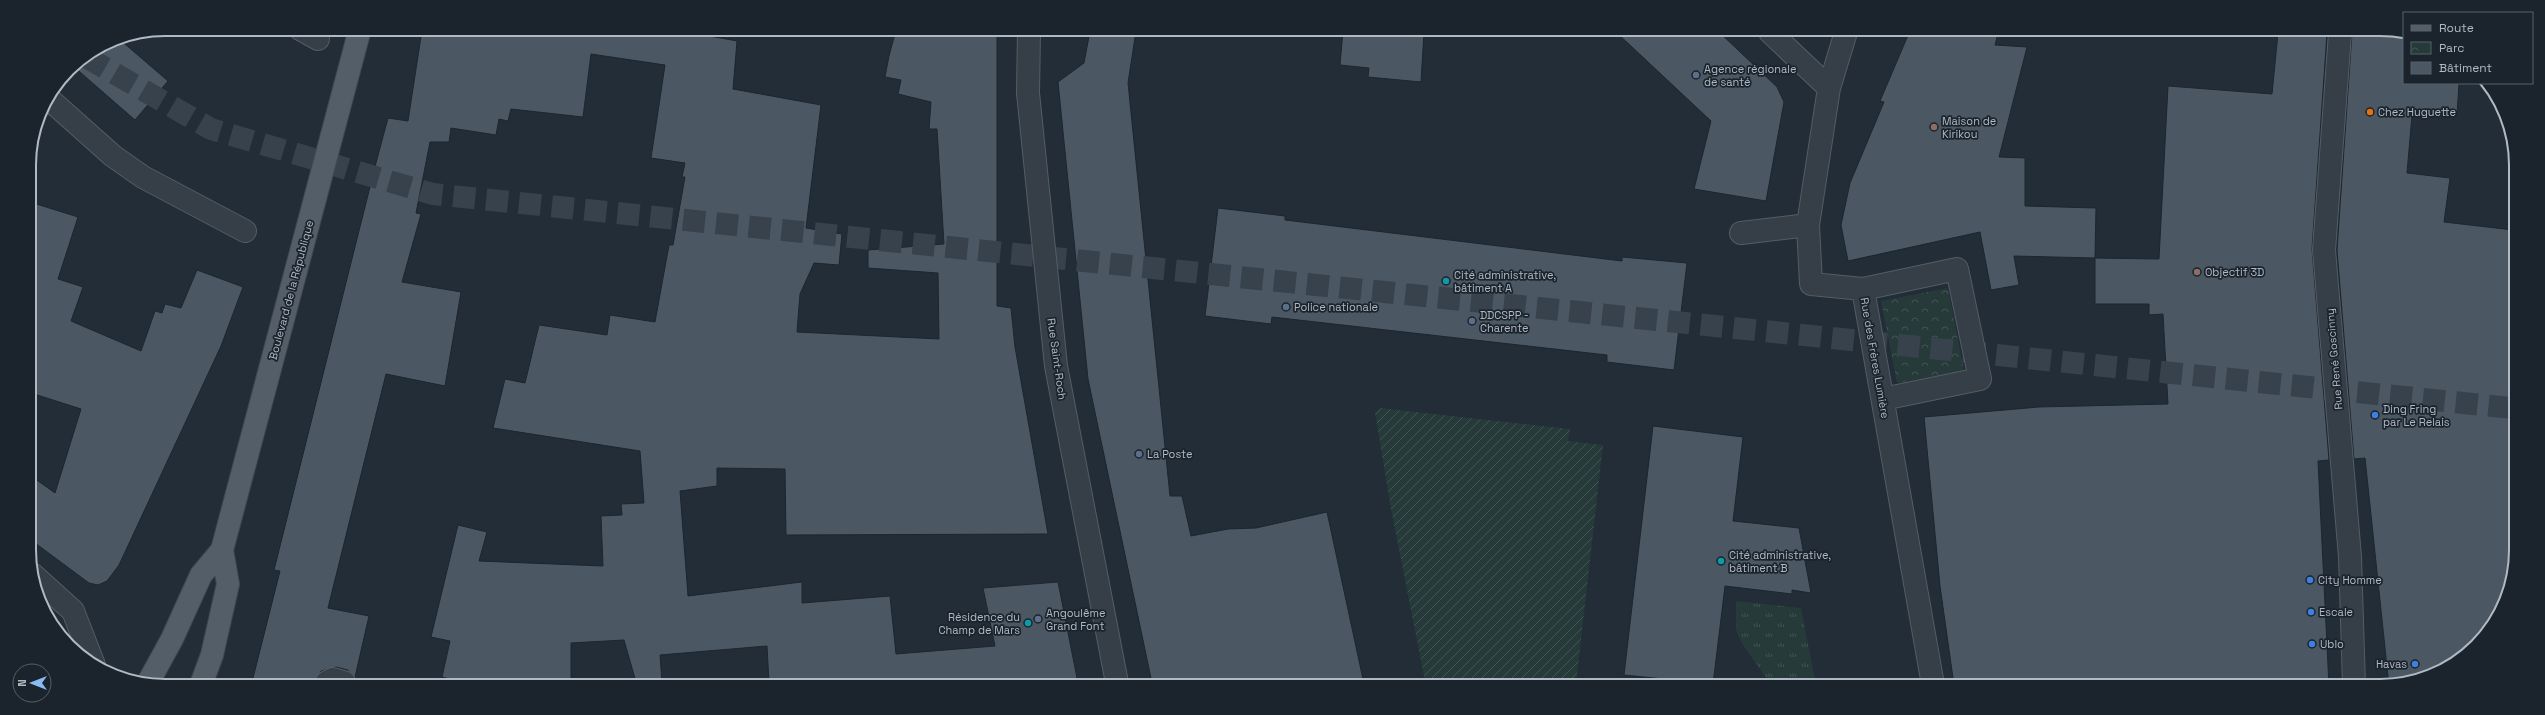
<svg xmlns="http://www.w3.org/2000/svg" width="2545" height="715" viewBox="0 0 2545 715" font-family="'Space Grotesk',sans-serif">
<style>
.grass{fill:url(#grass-tufts)}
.park{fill:url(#park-crowns)}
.garden{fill:url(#garden-furrows)}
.building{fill:#4b5863;stroke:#1d262f}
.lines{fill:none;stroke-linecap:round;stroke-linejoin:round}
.major-tunnel{stroke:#37424c;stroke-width:22;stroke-dasharray:22 11;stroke-linecap:butt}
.minor-casing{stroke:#535d66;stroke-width:24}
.major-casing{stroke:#3f4851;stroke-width:24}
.minor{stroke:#363f48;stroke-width:22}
.major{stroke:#545e68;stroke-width:22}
.service-dot{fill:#5c6f8a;stroke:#1b242d;stroke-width:1.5}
.food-dot{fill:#e8710a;stroke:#1b242d;stroke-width:1.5}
.education-dot{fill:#8d6e63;stroke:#1b242d;stroke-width:1.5}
.culture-dot{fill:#0f9aa8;stroke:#1b242d;stroke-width:1.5}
.shop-dot{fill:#3f7fe0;stroke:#1b242d;stroke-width:1.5}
.labels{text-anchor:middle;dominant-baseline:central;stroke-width:3.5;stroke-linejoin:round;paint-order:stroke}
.poi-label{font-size:11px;fill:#b0bac4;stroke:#1b242d;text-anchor:start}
.street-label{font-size:11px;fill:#b0bac4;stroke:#1b242d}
.rim{fill:none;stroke:#b0bac4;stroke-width:2}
</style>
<defs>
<pattern id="grass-tufts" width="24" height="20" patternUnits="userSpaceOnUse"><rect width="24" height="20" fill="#253a39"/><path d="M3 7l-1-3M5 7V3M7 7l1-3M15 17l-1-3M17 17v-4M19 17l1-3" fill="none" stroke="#425454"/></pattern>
<pattern id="park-crowns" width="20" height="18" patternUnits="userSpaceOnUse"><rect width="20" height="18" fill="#253a39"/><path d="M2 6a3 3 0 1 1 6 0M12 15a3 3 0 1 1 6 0" fill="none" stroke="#425454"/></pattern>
<pattern id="garden-furrows" width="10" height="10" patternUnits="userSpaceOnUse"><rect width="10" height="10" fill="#253a39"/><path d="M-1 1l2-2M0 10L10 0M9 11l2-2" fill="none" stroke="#425454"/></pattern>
</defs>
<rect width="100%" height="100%" fill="#222d37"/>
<path class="grass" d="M1736,601L1801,608L1816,685H1771L1741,642L1736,630Z"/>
<path class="park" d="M1948,288L1964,371L1897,383L1881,301Z"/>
<path class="garden" d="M1380,408L1570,429L1568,441L1603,445L1576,684H1431L1425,681L1391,509L1375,413Z"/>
<path class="building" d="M422,30H676L737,41L733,89L821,105L806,228L842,234L839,265L814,263L800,294L797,332L939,339L938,273L868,268V250L944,244L937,129H929L931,102L898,94L901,80L885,77L889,56L896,30L997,31V306L1011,308L1015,347L1048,534L786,535L785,469L717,468V486L680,491L688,596L802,582V603L890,596L896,654L995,646L983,588L1058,582L1078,683H769L767,646L660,655L662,682H636L624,640L571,643V682H461L442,677L450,641L431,637L458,525L487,532L479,561L603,566L601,516L622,515L621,504L644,503L640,451L493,428L505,379L525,383L539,325L607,335L610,315L655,322L669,245H673L685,177H682L685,163L651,158L665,65L591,54L583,117L511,109L508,121L499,119L496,135L451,128L449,142H430L416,213L421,214L402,282L461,292L445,386L386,374L328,608L369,616L355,677L348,670L336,667L321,671L315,682H252L280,571L274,570L377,159L388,118L408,121Z
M1090,31H1136L1128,83L1170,496H1182L1191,536L1228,529L1256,528L1327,512L1364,684L1152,683L1088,379L1058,82L1084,63Z
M1343,31L1424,32L1421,82L1368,77L1369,68L1340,65Z
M1616,32H1719L1777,87L1784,102L1766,201L1694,189L1711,121Z
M1909,33H1998L1995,45L2027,47L1999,157L2025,158V206L2096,208L2095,258L2014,256L2019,285L1991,290L1980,232L1848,261L1841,225L1850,183L1884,102L1880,101Z
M2278,33H2327L2312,249L2329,460L2318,461L2329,686L1954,685L1940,586L1924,417L2039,407L2168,404L2163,314L2149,315V304H2095V258L2159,259L2168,86L2272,94Z
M2352,33L2404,34V83H2459L2457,115H2412L2407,173L2450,178L2444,222L2513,230L2511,585L2498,618L2470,652L2432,676L2389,686L2365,458L2354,459L2337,250Z
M118,38L168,81L135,120L73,66L113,39Z
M30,202L78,217L58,279L83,287L71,321L141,351L155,311L162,313L165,304L181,308L197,270L243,287L221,346L119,565L107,581L98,585L89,583L31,540V476L55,493L81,409L31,393Z
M1218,208L1285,216V220L1622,261V257L1687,263L1674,370L1607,362V355L1272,317L1271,324L1205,316Z
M1653,426L1743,437L1733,521L1799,528L1811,593L1792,590V594L1725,586L1713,684L1624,675Z"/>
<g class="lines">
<path class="major-tunnel" d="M86,57L211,129L433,194L2512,408"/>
<defs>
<path id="minor" d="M300,29L318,39
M1029,31L1028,93L1056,366L1117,683
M1770,32L1829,88
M1846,32L1829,88L1808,225L1811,284L1863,289L1933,685
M2340,33L2324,250L2350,557L2354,686
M49,99L113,156L143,177L245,231
M1741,233L1808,225
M1863,289L1957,269L1980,379L1883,399
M32,574L73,611L94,665
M327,682L333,679L344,682"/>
<path id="major" d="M149,681L172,639L201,575L222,550
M202,682L212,655L228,584L222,550L360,29"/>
</defs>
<use href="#minor" class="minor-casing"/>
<use href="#major" class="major-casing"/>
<use href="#minor" class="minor"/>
<use href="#major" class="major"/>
</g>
<g class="service-dot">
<circle cx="1696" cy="75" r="4"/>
<circle cx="1286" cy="307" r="4"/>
<circle cx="1472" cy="321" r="4"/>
<circle cx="1139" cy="454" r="4"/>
<circle cx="1038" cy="619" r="4"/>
</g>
<circle class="food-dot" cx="2370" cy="112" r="4"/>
<g class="education-dot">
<circle cx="1934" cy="127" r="4"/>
<circle cx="2197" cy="272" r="4"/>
</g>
<g class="culture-dot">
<circle cx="1446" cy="281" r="4"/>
<circle cx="1721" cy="561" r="4"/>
<circle cx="1028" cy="623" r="4"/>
</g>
<g class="shop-dot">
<circle cx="2375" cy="415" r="4"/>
<circle cx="2310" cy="580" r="4"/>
<circle cx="2311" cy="612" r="4"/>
<circle cx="2312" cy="644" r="4"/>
<circle cx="2415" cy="664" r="4"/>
</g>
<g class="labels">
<g class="poi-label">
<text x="1704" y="69">Agence régionale<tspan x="1704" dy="13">de santé</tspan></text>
<text x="2378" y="112">Chez Huguette</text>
<text x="1942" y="121">Maison de<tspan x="1942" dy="13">Kirikou</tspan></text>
<text x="2205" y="272">Objectif 3D</text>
<text x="1454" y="275">Cité administrative,<tspan x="1454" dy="13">bâtiment A</tspan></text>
<text x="1294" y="307">Police nationale</text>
<text x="1480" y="315">DDCSPP -<tspan x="1480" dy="13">Charente</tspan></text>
<text x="2383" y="409">Ding Fring<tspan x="2383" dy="13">par Le Relais</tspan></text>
<text x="1147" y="454">La Poste</text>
<text x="1729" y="555">Cité administrative,<tspan x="1729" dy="13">bâtiment B</tspan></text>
<text x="2318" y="580">City Homme</text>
<text x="2319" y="612">Escale</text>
<text x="1046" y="613">Angoulême<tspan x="1046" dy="13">Grand Font</tspan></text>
<text x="1020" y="617" text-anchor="end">Résidence du<tspan x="1020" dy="13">Champ de Mars</tspan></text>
<text x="2320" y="644">Ublo</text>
<text x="2407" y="664" text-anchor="end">Havas</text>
</g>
<g class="street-label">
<text transform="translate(291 290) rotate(-75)">Boulevard de la République</text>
<text transform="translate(1875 358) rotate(80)">Rue des Frères Lumière</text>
<text transform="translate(1057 359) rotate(82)">Rue Saint-Roch</text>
<text transform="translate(2334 359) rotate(-95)">Rue René Goscinny</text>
</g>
</g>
<path d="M0 0H2545V715H0ZM165 36H2380A129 129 0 0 1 2509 165V550A129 129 0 0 1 2380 679H165A129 129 0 0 1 36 550V165A129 129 0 0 1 165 36Z" fill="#1b242d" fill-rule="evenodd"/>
<path class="rim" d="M165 36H2380A129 129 0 0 1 2509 165V550A129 129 0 0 1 2380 679H165A129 129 0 0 1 36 550V165A129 129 0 0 1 165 36Z"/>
<rect x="2403" y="12" width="130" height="72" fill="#1b242d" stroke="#576069"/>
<rect x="2411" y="25" width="20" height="6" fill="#545e68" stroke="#576069"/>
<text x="2439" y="32" font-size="12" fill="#b0bac4">Route</text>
<rect x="2411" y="42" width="20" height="12" fill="url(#park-crowns)" stroke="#576069"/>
<text x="2439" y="52" font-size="12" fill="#b0bac4">Parc</text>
<rect x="2411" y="62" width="20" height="12" fill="#4b5863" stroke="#576069"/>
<text x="2439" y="72" font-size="12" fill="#b0bac4">Bâtiment</text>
<g transform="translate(32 683) rotate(270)"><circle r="19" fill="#1b242d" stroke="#576069"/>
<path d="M0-3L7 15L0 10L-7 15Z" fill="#89baf1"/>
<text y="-6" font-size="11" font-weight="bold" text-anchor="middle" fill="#b0bac4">N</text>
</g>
</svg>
